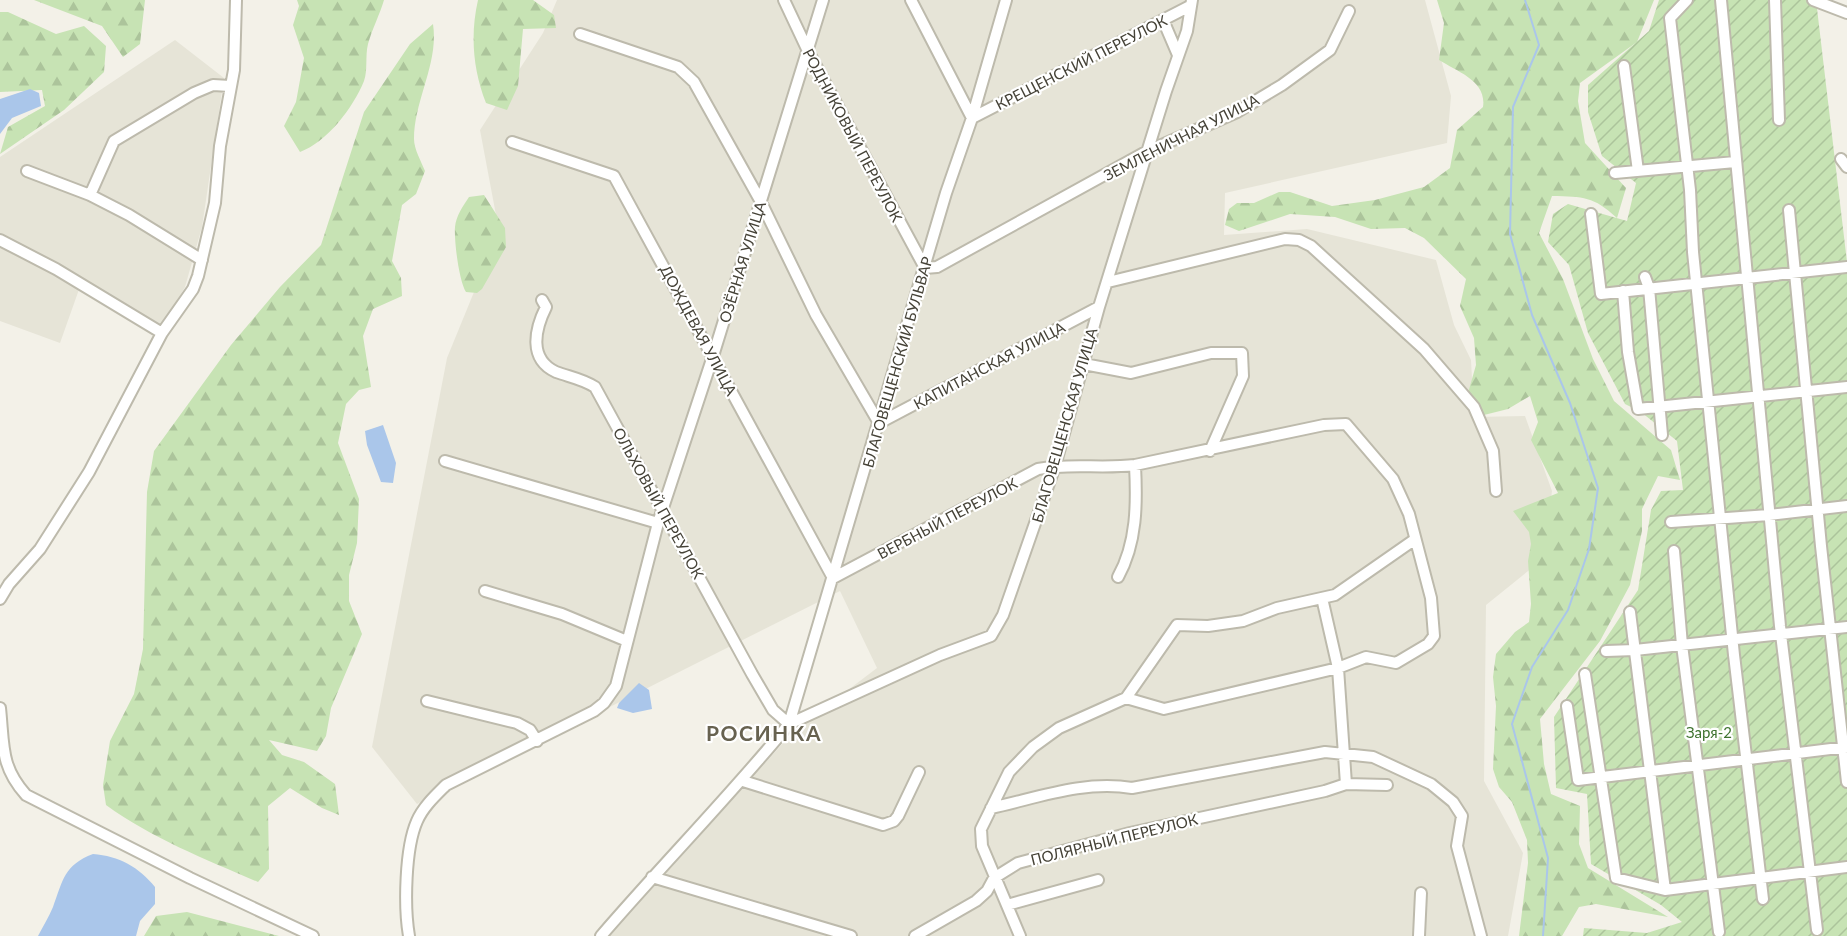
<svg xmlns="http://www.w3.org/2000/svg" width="1847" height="936" viewBox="0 0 1847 936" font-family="Lato,sans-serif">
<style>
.residential{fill:#e6e4d7}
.forest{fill:url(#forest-firs)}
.garden{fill:url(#garden-furrows)}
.water{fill:#aac6ea}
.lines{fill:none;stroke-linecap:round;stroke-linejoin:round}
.stream{stroke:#aac6ea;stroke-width:2}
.minor-casing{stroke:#bdbaac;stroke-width:14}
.minor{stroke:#fff;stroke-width:10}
.labels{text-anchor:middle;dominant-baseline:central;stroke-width:4.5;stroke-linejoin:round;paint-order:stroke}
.street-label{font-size:15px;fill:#454237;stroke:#fff}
.park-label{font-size:15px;fill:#3e732f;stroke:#fff}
.district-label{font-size:21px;font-weight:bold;letter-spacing:1.5px;fill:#676250;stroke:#fff}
</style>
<defs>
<pattern id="forest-firs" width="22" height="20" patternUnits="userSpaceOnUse" patternTransform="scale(1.5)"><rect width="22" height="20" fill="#c7e3b4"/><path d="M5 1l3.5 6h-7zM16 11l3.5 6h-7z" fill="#acc49b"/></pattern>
<pattern id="garden-furrows" width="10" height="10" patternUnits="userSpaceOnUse" patternTransform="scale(1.5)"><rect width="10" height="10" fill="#c7e3b4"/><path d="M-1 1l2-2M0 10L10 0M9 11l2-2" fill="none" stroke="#acc49b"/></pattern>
</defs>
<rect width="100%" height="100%" fill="#f3f1e8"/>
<path class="residential" d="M557,0H1425L1451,96L1447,143L1225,193L1224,235L1307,229L1436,260L1454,325L1471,360L1474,417L1525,416L1552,491L1543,559L1486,605L1484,781L1523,853L1508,936H609L794,731L877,668L840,591L417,804L372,747L447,358L499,231L480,130L543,33Z
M175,40L224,78L202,227L185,287L161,328L82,281L60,343L0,321V157Z"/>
<path class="forest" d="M34,0H145L140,44L123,57L102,26Z
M297,0H384C380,14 372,29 368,44C365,56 368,70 364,81C353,108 327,142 300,152L284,126L296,102L304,58L293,25L299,6Z
M478,0H533L554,15L556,28L523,29L518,86L507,110L486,103C473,70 470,35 478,0Z
M1437,0H1654L1637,42L1580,83L1578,101L1585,143L1626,188L1617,218C1593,196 1584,197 1552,196L1539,233L1563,279L1593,359L1614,401L1671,450L1680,480L1658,476L1642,509V531L1630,585L1600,641L1540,719L1544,764L1551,794L1580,806L1579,844L1588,868L1668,917L1596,904L1579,907L1562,936H1519L1528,863L1527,840L1512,802L1499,787L1493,769L1496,706L1493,677L1496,654L1515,632L1529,622L1531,604L1528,561L1531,544L1529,532L1513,511L1558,493L1531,440L1538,422L1530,396L1508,409L1476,417L1468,393L1476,365L1474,338L1460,306L1466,279L1424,238L1405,228L1371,229L1335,217L1290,214L1239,231L1225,225L1229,209L1237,203H1254L1279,192H1290L1332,206L1375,200L1424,187L1450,168L1457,130L1483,107C1487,81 1458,72 1439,60L1444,23Z
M0,12H8L56,34L84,26L106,46L104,72L64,110L0,154L8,127L45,106L42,90L0,92Z
M433,24C439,63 414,100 414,139C414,149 421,161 425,171L416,194L402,205L392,261L401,278L402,296L373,309L363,336L371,387L359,390L346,404L338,443L359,499L357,543L349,575V601L362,634L331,708L326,736L317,751L269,740L282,755L304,762L335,784L339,815L322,808L290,788L268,806L269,869L258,882C205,859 153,839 106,805L103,785L110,741L134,694L143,649L147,492L154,451L231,345L280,287L321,245L364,112L410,44Z
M484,195L505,228L506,247L482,289L477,293L466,292C459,281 454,241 455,227C456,216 463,206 469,197Z
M187,912L279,936H144L156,916Z"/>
<path class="garden" d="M1659,0H1816L1847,262V936H1583L1584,928L1647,933L1682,922L1661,905L1591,864L1587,794L1556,788L1554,717L1638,590L1651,510L1661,491L1683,490L1677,441L1641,412L1625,404L1588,333L1569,265L1548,242L1553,214L1568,204L1627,221L1636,183L1602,156L1588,112V85L1649,31Z"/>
<path class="water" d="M30,89L39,93L41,106L12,118L0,134V99Z
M383,425L396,463L393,483L381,482L367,445L365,431Z
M639,683L649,690L652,709L633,713L617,708L619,703Z
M93,854C119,856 139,867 155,887V904L140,921L136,936H38C43,926 49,917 53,907C63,880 64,865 93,854Z"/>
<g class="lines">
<path class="stream" d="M1525,0L1539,45L1513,107L1510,234L1532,315L1570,403L1598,488L1589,549L1568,610L1532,667L1512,724L1548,858L1543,936"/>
<defs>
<path id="minor" d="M784,0L808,51L925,268L937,267L1146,152L1237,112L1282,85L1330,50L1349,11
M911,0L972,118L1190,6
M1687,0L1670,18L1690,190L1693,252L1734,655L1763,899
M1721,0L1780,626L1817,930
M1775,0L1779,120
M1813,0L1847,13
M1163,20L1178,55
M580,34L678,67L694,82L760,200L816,315L879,423L1099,307
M1624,66L1638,171
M512,142L614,176L833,578L1038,469C1070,463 1102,469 1135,465L1324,425L1346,424L1393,479L1409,514L1431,598L1434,636L1428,644L1396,663L1366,657L1338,668L1164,709L1126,698
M1841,159L1847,167
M27,171L90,195L129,215L202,260
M1615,173L1735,162
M90,195L114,141L194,93L213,85L230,86
M1789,210L1821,546L1847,782
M1591,214L1601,294L1847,267
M0,240L56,269L162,333
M1645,277L1649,288L1662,435
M1108,282L1285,239L1299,240L1311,246L1424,349L1474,407L1493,451L1496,491
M1623,291L1628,352L1638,409L1847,387
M542,300L546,307C535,329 528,359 556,372C570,377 583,379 595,387L752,674L773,710L789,724
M1084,364L1131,373L1211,353H1242L1243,376L1210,451
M445,461L658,523
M1671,522L1769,515L1847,506
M1674,551L1682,645L1719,932
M1118,577C1137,543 1137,503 1135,465
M485,591L562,614L627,641
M0,599L9,584L40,549L89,472L162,333L193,289L198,276L215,203L220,146L234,70L236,0
M1630,612L1665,890
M1606,651L1635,650L1847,627
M1585,674L1616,878L1665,890L1847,867
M427,701L517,723L530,730L537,741
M1567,706L1578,780L1847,747
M0,708C4,745 0,766 26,795L190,878L313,936
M789,724L940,655L991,636L1003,615L1055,466L1099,307L1166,91L1187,31L1192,0
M743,781L883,825L894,821L898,816L919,772
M1346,784L1387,785
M991,808C1037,798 1084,780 1132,788L1325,752L1373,757L1431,784L1453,802L1462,816L1457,846L1481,936
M652,877L851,936
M1007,905L1098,880
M409,936C404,907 405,848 417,821C423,807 435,796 446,785L594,711L604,703L616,686L658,523L713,356L823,0
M601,936C663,864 729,797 789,724L946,193L972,118L1006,0
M915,936L976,901L987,891L994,878L1018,863L1130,833L1325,791L1346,784L1338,668L1322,598
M1020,936L982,846L981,829L1009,772L1033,747L1059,728L1126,698L1177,625L1208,626L1243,621L1277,608L1335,595L1414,540
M1419,936L1421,893"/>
</defs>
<use href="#minor" class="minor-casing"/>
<use href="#minor" class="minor"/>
</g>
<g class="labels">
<g class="street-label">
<text transform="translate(1081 62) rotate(-27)">КРЕЩЕНСКИЙ ПЕРЕУЛОК</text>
<text transform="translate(853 135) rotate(62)">РОДНИКОВЫЙ ПЕРЕУЛОК</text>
<text transform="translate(1181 137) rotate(-27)">ЗЕМЛЕНИЧНАЯ УЛИЦА</text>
<text transform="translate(742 262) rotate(-73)">ОЗЁРНАЯ УЛИЦА</text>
<text transform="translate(699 330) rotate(62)">ДОЖДЕВАЯ УЛИЦА</text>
<text transform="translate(897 362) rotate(-74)">БЛАГОВЕЩЕНСКИЙ БУЛЬВАР</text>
<text transform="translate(989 365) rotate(-28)">КАПИТАНСКАЯ УЛИЦА</text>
<text transform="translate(1064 425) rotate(-74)">БЛАГОВЕЩЕНСКАЯ УЛИЦА</text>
<text transform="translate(659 503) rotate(61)">ОЛЬХОВЫЙ ПЕРЕУЛОК</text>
<text transform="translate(947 518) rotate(-28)">ВЕРБНЫЙ ПЕРЕУЛОК</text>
<text transform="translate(1114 839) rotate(-14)">ПОЛЯРНЫЙ ПЕРЕУЛОК</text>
</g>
<g class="park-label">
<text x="1709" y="732">Заря-2</text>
</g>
<g class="district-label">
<text x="764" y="732">РОСИНКА</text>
</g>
</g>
</svg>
